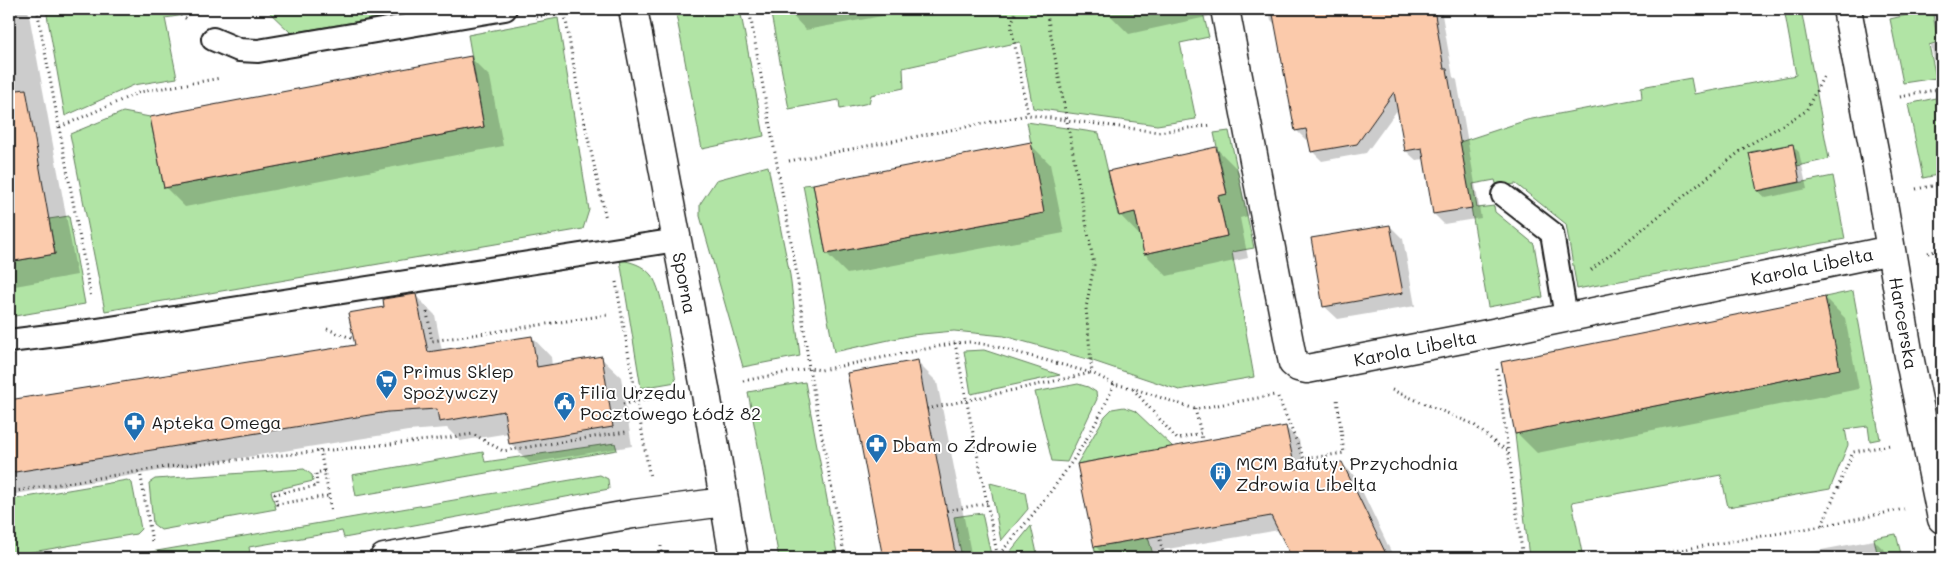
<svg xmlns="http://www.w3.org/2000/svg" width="1951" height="567" viewBox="0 0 1951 567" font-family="Mali,sans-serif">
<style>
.green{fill:#b1e4a5;stroke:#668060}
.shadow{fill:#0003}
.building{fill:#fbcaab;stroke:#1c1c1c}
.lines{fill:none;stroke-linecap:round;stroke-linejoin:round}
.service-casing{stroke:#1c1c1c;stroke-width:26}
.minor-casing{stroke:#1c1c1c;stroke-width:31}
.tertiary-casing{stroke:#1c1c1c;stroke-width:31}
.path{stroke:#1c1c1c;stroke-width:3;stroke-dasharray:1 4;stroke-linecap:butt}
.service{stroke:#fff;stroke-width:22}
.minor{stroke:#fff;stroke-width:28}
.tertiary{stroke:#fff;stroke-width:28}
.labels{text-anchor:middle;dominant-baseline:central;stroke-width:4;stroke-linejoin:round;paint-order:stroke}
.street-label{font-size:18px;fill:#1c1c1c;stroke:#fff}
.poi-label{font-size:18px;fill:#1c1c1c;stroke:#fff;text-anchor:start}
</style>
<rect width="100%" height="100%" fill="#fff"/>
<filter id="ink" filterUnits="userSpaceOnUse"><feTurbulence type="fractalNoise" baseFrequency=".02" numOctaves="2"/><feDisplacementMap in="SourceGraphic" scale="10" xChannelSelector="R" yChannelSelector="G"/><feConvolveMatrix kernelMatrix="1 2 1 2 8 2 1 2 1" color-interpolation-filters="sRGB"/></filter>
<g filter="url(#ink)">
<path class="green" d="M46,9H224L165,18L177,78L134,85L65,116Z
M266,9H429L291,33Z
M675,9H740L764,136L702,149Z
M770,9H782L783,13L808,9H1105L1106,12L1123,9H1202L1209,37L1180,43L1196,119L1157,125L1033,108L1020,42L903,68L904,88L871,95L869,103L840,109L839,100L789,109Z
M1784,9H1801L1829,159L1797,166L1792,144L1750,152L1758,191L1833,176L1845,239L1577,289L1566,224L1516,184L1497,187L1495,180L1473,184L1477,208L1494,206L1495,212L1534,244L1543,297L1488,307L1460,142L1527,120L1642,98L1641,87L1691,78L1694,94L1796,75Z
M1932,9L1938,42L1929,45L1936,78L1903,83L1890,19Z
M558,18L589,210L583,229L105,311L70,134L123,112L150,117L164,188L484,127L468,35Z
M1940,97L1942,107V174L1923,178L1908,104Z
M1027,122L1099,133L1118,215L1135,212L1144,254L1227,236L1218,196L1227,194L1214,133L1229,131L1254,248L1232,252L1254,377L1179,390L1087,359L1004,336L954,331L912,335L834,352L803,185L813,184L826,254L1044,213Z
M768,166L790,275L800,356L743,367L700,216V204L716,180Z
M69,216L85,304L9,317V262L55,254L49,219Z
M620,260C632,262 643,265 651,275C664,289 672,360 676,382L641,388Z
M1853,291L1880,439L1870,441L1868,426L1845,429L1848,445L1830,489L1728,507L1721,475L1572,502L1583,558H1529L1515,434L1839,369L1825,297Z
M984,350L1060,375L971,394L964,351Z
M805,382L838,558H779L748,392Z
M1078,384L1088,387L1096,392L1097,399L1067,462L1052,461L1035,392Z
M1124,407L1135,411L1173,447L1077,464L1105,416L1112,409Z
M615,443L617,450L356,496L352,475L483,452L485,462Z
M304,469L312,475L313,481L271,491L276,509L161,530L153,524L149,483L155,479Z
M600,475L608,479L609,489L344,538L342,531L249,547L250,553L220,558H116Z
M127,480L132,483L141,529L136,534L9,556V500Z
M990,483L1025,492L1028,509L1001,541Z
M982,513L991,555L988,558H962L954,517Z
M1031,526L1038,558H1006V557Z
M1896,534L1902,558H1878L1874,538Z
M1148,537L1154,558H1097L1094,547Z"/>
<path class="shadow" d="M9,9H28L77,275L15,286L9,280Z
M786,9H920L806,30Z
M1106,9H1209L1211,16L1129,34L1107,12Z
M1269,9H1316L1317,14L1345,9H1441L1453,77L1457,80L1481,218L1444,224L1434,214L1425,159L1416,160L1406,151L1398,109L1366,153L1322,161L1312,151L1309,139L1306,140L1296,130L1276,25L1271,20Z
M1933,9H1942V101L1931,45L1940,43Z
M470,57L490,77L503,146L185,207L165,187Z
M1030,144L1050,164L1064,233L847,274L827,254L814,185Z
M1792,145L1799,152L1807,189L1766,198L1758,191Z
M1216,148L1238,170L1248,216L1240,218L1248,258L1167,276L1145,254L1141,237L1120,215Z
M1390,226L1403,239L1415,306L1338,319L1324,306Z
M415,295L435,315L442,351L532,337L551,357L552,366L601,358L621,377L632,446L530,463L510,443L509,433L460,441L447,428L408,431L9,495V401L356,346L385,308Z
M1825,298L1845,318L1859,389L1537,453L1517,433Z
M917,362L937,382L972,558H884L848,374Z
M1285,427L1299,440L1304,468L1341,463L1355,476L1394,558H1293L1279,530L1115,558H1107L1095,546Z
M1874,540L1892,558H1779Z"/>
<path class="building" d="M1272,9H1434L1444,69H1447L1472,208L1433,214L1422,148L1405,151L1394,92L1357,144L1311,152L1306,129L1295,131Z
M471,56L484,127L164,188L150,117Z
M26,89L55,254L9,262V91Z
M1031,142L1044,213L826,254L813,184Z
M1793,144L1800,182L1757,191L1749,153Z
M1216,147L1227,194L1218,196L1227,236L1144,254L1135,212L1119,216L1108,171Z
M1390,225L1403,293L1323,307L1311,238Z
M416,294L428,352L532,336L537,367L602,356L613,427L509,444L504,411L439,422L437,409L388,412L9,473V400L355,345L348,313L384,307L383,299Z
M1825,297L1840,369L1515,434L1501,362Z
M918,360L927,409L956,558H883L847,373Z
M1286,426L1295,469L1342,462L1388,558H1292L1271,516L1094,547L1077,464Z"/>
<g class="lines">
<defs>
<path id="service" d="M213,39L239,50L258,51L505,9
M1503,195L1552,233L1566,317
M9,341L97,330L677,240"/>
<path id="minor" d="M1225,9L1293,363L1298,367L1307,369L1493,333L1891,250
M1847,9L1876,161L1908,351L1942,519"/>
<path id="tertiary" d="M633,9L705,388L734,558
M384,558L633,514L724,502"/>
</defs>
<use href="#service" class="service-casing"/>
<use href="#minor" class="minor-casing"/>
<use href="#tertiary" class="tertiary-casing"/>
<path class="path" d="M37,9L91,298
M173,9L188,20
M564,9L580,102L606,219
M749,9L797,275L809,368L845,558
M1017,9L1011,25L1028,115
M1046,9L1094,265L1086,308L1092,373
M536,17L575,10
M1900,97L1939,89
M60,127L140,92L221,78
M789,161L1028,115L1158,132L1212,125
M1916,189L1942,184
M1928,253L1942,249
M1591,270L1747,146L1806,111L1823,77
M616,282L650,478
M427,312L432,341L607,315
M327,329L354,339
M955,343L998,558
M1497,369L1508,450
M743,381L809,368L821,370L955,343L970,342L990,345L1092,373L1114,384L1132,388L1195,409L1275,395
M1133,389L1177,439L1201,433L1202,441
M1392,390L1473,424L1498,445L1508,450L1523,558
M1278,397L1304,459L1344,453L1337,399
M623,404L672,394
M927,409L1091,373
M1195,409L1201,433
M320,450L329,496
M140,471L152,542
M325,471L316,473L317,486L275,494L277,504L329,496L331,513
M9,492L166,467L439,439L473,434L503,451L626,432
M947,511L987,503
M1822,525L1853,452L1890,445
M1159,535L1164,558
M661,546L662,558
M996,558C1041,506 1088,449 1114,384
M1633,558L1822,526L1904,509"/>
<use href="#service" class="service"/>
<use href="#minor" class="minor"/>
<use href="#tertiary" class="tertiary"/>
</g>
</g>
<defs>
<symbol id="supermarket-pin" viewBox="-11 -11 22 30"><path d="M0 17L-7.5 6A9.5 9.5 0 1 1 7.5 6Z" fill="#1f6fb2" stroke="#fff"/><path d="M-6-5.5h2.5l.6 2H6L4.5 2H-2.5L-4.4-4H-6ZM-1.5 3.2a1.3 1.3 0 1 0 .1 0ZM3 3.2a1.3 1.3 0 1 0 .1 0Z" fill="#fff"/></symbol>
<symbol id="civic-pin" viewBox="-11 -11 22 30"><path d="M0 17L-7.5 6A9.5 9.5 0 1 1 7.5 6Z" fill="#1f6fb2" stroke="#fff"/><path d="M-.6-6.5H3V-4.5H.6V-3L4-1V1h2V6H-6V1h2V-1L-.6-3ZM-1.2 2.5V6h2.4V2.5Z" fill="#fff"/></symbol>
<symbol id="pharmacy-pin" viewBox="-11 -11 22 30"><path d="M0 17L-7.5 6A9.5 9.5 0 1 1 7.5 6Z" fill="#1f6fb2" stroke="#fff"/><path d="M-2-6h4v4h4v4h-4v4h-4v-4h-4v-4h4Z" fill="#fff"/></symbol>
<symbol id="building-pin" viewBox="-11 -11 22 30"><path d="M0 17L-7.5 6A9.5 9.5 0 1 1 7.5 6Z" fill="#1f6fb2" stroke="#fff"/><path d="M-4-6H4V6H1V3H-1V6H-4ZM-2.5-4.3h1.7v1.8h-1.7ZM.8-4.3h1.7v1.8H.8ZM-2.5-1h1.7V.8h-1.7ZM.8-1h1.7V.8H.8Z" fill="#fff"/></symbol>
</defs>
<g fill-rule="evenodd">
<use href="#supermarket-pin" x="374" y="368" width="25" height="34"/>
<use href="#civic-pin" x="552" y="390" width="25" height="34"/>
<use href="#pharmacy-pin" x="122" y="410" width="25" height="34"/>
<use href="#pharmacy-pin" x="864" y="432" width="25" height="34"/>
<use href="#building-pin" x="1208" y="460" width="25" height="34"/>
</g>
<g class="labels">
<g class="street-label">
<text transform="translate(1812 266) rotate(-12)">Karola Libelta</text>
<text transform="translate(685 283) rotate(79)">Sporna</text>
<text transform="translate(1904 323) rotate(80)">Harcerska</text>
<text transform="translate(1415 348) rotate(-11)">Karola Libelta</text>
</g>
<g class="poi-label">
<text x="403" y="371">Primus Sklep<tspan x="403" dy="21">Spożywczy</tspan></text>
<text x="580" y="392">Filia Urzędu<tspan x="580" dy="21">Pocztowego Łódź 82</tspan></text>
<text x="151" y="422">Apteka Omega</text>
<text x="892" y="445">Dbam o Zdrowie</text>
<text x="1236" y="463">MCM Bałuty. Przychodnia<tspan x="1236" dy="21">Zdrowia Libelta</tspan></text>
</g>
</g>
<rect width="1951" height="567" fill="none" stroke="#fff" stroke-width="30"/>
<rect x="15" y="15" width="1921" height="537" fill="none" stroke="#1c1c1c" stroke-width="2" filter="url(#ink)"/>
</svg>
